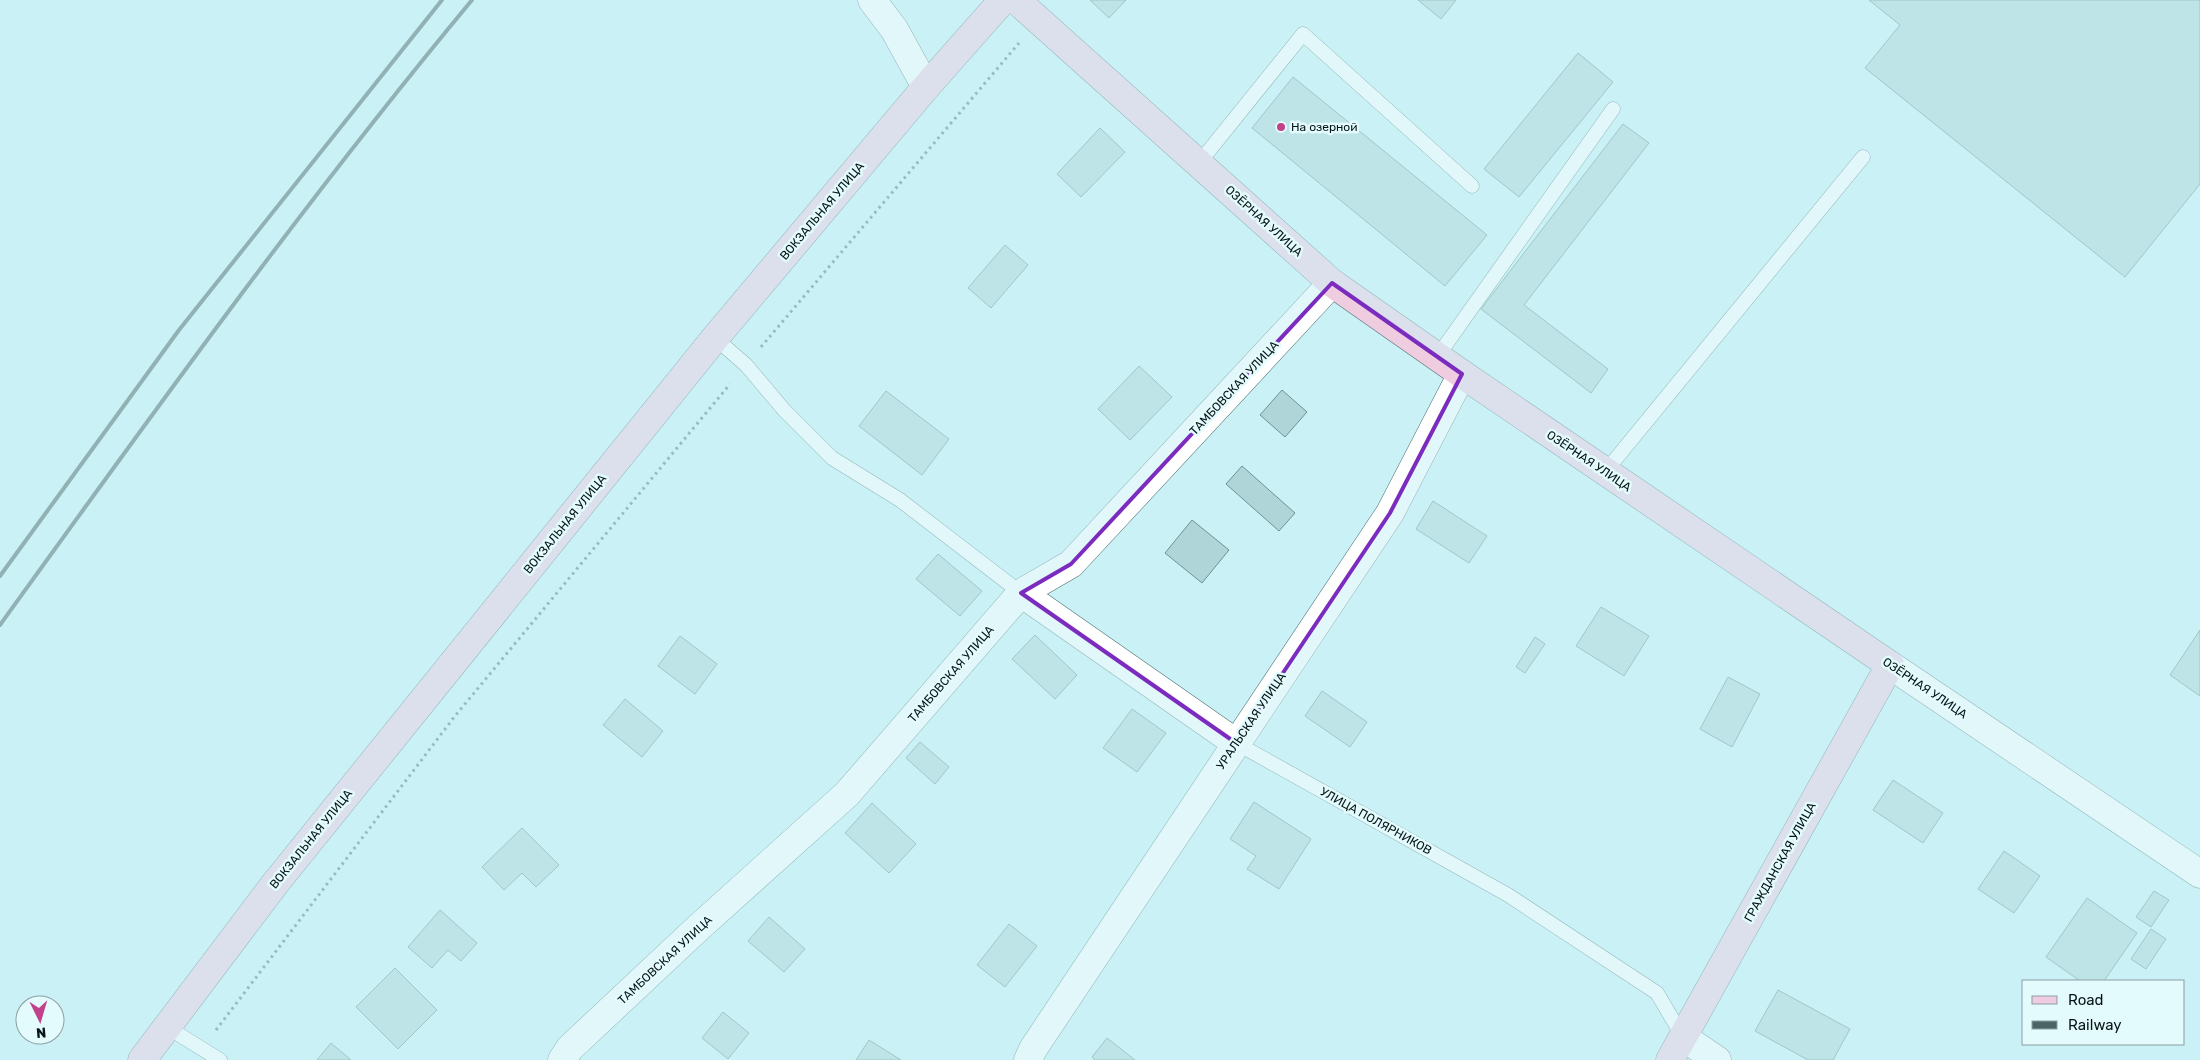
<svg xmlns="http://www.w3.org/2000/svg" width="2200" height="1060" viewBox="0 0 2200 1060" font-family="Rubik,sans-serif">
<style>
.building{fill:#afd5d8;stroke:#6e9295}
.lines{fill:none;stroke-linecap:round;stroke-linejoin:round}
.lane-casing{stroke:#4d7174;stroke-width:15}
.street-casing{stroke:#4d7174;stroke-width:29}
.secondary-casing{stroke:#4d7174;stroke-width:29}
.path{stroke:#60797b;stroke-width:3;stroke-dasharray:2.5 4;stroke-linecap:butt}
.lane{stroke:#fff;stroke-width:14}
.street{stroke:#fff;stroke-width:28}
.secondary{stroke:#f0cce0;stroke-width:28}
.rail{stroke:#4d6466;stroke-width:4}
.marked{fill:none;stroke:#7b2cbf;stroke-width:4;stroke-linejoin:round}
.poi-dot{fill:#c2418a;stroke:#e4fbfd;stroke-width:2}
.labels{text-anchor:middle;dominant-baseline:central;stroke-width:5;stroke-linejoin:round;paint-order:stroke}
.poi-label{font-size:12px;fill:#071516;stroke:#e4fbfd;text-anchor:start}
.street-label{font-size:12px;fill:#071516;stroke:#e4fbfd}
</style>
<rect width="100%" height="100%" fill="#caf1f5"/>
<path class="building" d="M1090,0H1126L1109,18Z
M1418,0H1456L1441,19Z
M1869,0H2200V184L2125,277L1865,68L1900,25Z
M1578,53L1613,82L1519,197L1484,169Z
M1293,77L1487,235L1445,286L1252,128Z
M1623,124L1649,143L1524,305L1608,369L1591,393L1481,309Z
M1100,128L1125,152L1081,197L1057,174Z
M1005,245L1028,265L991,308L968,288Z
M1139,366L1172,397L1130,440L1098,409Z
M1282,390L1307,412L1285,437L1260,415Z
M886,391L949,439L922,475L859,426Z
M1242,466L1295,513L1279,531L1226,484Z
M1433,501L1487,536L1469,563L1416,529Z
M1192,520L1229,550L1202,583L1165,553Z
M938,554L982,591L960,616L916,579Z
M1601,607L1649,636L1624,676L1576,646Z
M2200,630V696L2170,675Z
M1035,635L1077,675L1055,699L1012,659Z
M680,636L717,664L695,694L658,666Z
M1535,637L1545,644L1525,673L1516,667Z
M1728,677L1760,694L1732,747L1700,729Z
M1322,691L1367,722L1350,747L1305,716Z
M625,699L663,731L642,757L603,725Z
M1132,709L1166,733L1137,772L1103,748Z
M920,742L949,767L935,784L906,758Z
M1893,780L1943,813L1923,843L1873,810Z
M1254,802L1311,839L1279,889L1247,869L1256,856L1230,839Z
M872,803L916,844L889,873L845,833Z
M522,828L559,865L536,887L522,873L504,890L482,867Z
M2004,851L2040,876L2014,913L1978,889Z
M2154,891L2169,900L2151,927L2136,917Z
M2087,898L2137,933L2104,981H2080L2046,957Z
M440,910L477,943L461,961L448,950L432,968L408,947Z
M769,917L805,949L784,972L748,941Z
M1009,924L1037,946L1005,987L977,965Z
M2151,929L2166,939L2146,969L2131,959Z
M395,968L437,1010L398,1049L356,1007Z
M1778,990L1850,1029L1833,1060H1808L1755,1031Z
M723,1012L749,1033L728,1059L702,1038Z
M1107,1038L1135,1060H1095L1092,1057Z
M869,1040L901,1060H856Z
M331,1043L351,1060H317Z"/>
<g class="lines">
<defs>
<path id="lane" d="M1199,163L1303,34L1472,186
M715,338L746,365L784,410L832,458L900,500L1021,593
M1437,357L1613,109
M1605,472L1863,157
M1236,743L1508,895L1657,993L1683,1037
M167,1027L220,1060"/>
<path id="street" d="M872,0L894,29L926,87
M1021,593L1236,743
M1890,665L2200,874
M1683,1037L1717,1060
M562,1060L570,1048L698,928L847,794L1021,593L1071,564L1332,283
M1028,1060L1033,1049L1390,513L1462,374"/>
<path id="secondary" d="M1016,0L1332,283L1462,374L1890,665L1670,1060
M142,1060L274,885L715,338L926,87L1003,0"/>
</defs>
<use href="#lane" class="lane-casing"/>
<use href="#street" class="street-casing"/>
<use href="#secondary" class="secondary-casing"/>
<path class="path" d="M761,347L1019,43
M216,1030L455,716L730,384"/>
<use href="#lane" class="lane"/>
<use href="#street" class="street"/>
<use href="#secondary" class="secondary"/>
<path class="rail" d="M0,576L179,330L442,0
M0,625C153,413 305,201 472,0"/>
</g>
<path d="M0 0H2200V1060H0ZM1332,283L1462,374L1390,513L1236,743L1021,593L1071,564Z" fill="#caf1f5" fill-opacity=".55" fill-rule="evenodd"/>
<path class="marked" d="M1332,283L1462,374L1390,513L1236,743L1021,593L1071,564Z"/>
<circle class="poi-dot" cx="1281" cy="127" r="5"/>
<g class="labels">
<g class="poi-label">
<text x="1291" y="127">На озерной</text>
</g>
<g class="street-label">
<text transform="translate(822 211) rotate(-50)">ВОКЗАЛЬНАЯ УЛИЦА</text>
<text transform="translate(1264 221) rotate(42)">ОЗЁРНАЯ УЛИЦА</text>
<text transform="translate(1234 388) rotate(-47)">ТАМБОВСКАЯ УЛИЦА</text>
<text transform="translate(1589 461) rotate(34)">ОЗЁРНАЯ УЛИЦА</text>
<text transform="translate(565 524) rotate(-51)">ВОКЗАЛЬНАЯ УЛИЦА</text>
<text transform="translate(951 674) rotate(-49)">ТАМБОВСКАЯ УЛИЦА</text>
<text transform="translate(1925 688) rotate(34)">ОЗЁРНАЯ УЛИЦА</text>
<text transform="translate(1251 721) rotate(-56)">УРАЛЬСКАЯ УЛИЦА</text>
<text transform="translate(1376 821) rotate(29)">УЛИЦА ПОЛЯРНИКОВ</text>
<text transform="translate(311 839) rotate(-51)">ВОКЗАЛЬНАЯ УЛИЦА</text>
<text transform="translate(1780 862) rotate(-61)">ГРАЖДАНСКАЯ УЛИЦА</text>
<text transform="translate(665 960) rotate(-43)">ТАМБОВСКАЯ УЛИЦА</text>
</g>
</g>
<rect x="2022" y="980" width="162" height="65" fill="#e4fbfd" stroke="#8c9fa1"/>
<rect x="2032" y="996" width="25" height="8" fill="#f0cce0" stroke="#8c9fa1"/>
<text x="2068" y="1005" font-size="15" fill="#071516">Road</text>
<rect x="2032" y="1021" width="25" height="8" fill="#4d6466" stroke="#8c9fa1"/>
<text x="2068" y="1030" font-size="15" fill="#071516">Railway</text>
<g transform="translate(40 1020) rotate(175)"><circle r="24" fill="#e4fbfd" stroke="#8c9fa1"/>
<path d="M0-4L9 19L0 12L-9 19Z" fill="#c2418a"/>
<text y="-8" font-size="14" font-weight="bold" text-anchor="middle" fill="#071516">N</text>
</g>
</svg>
